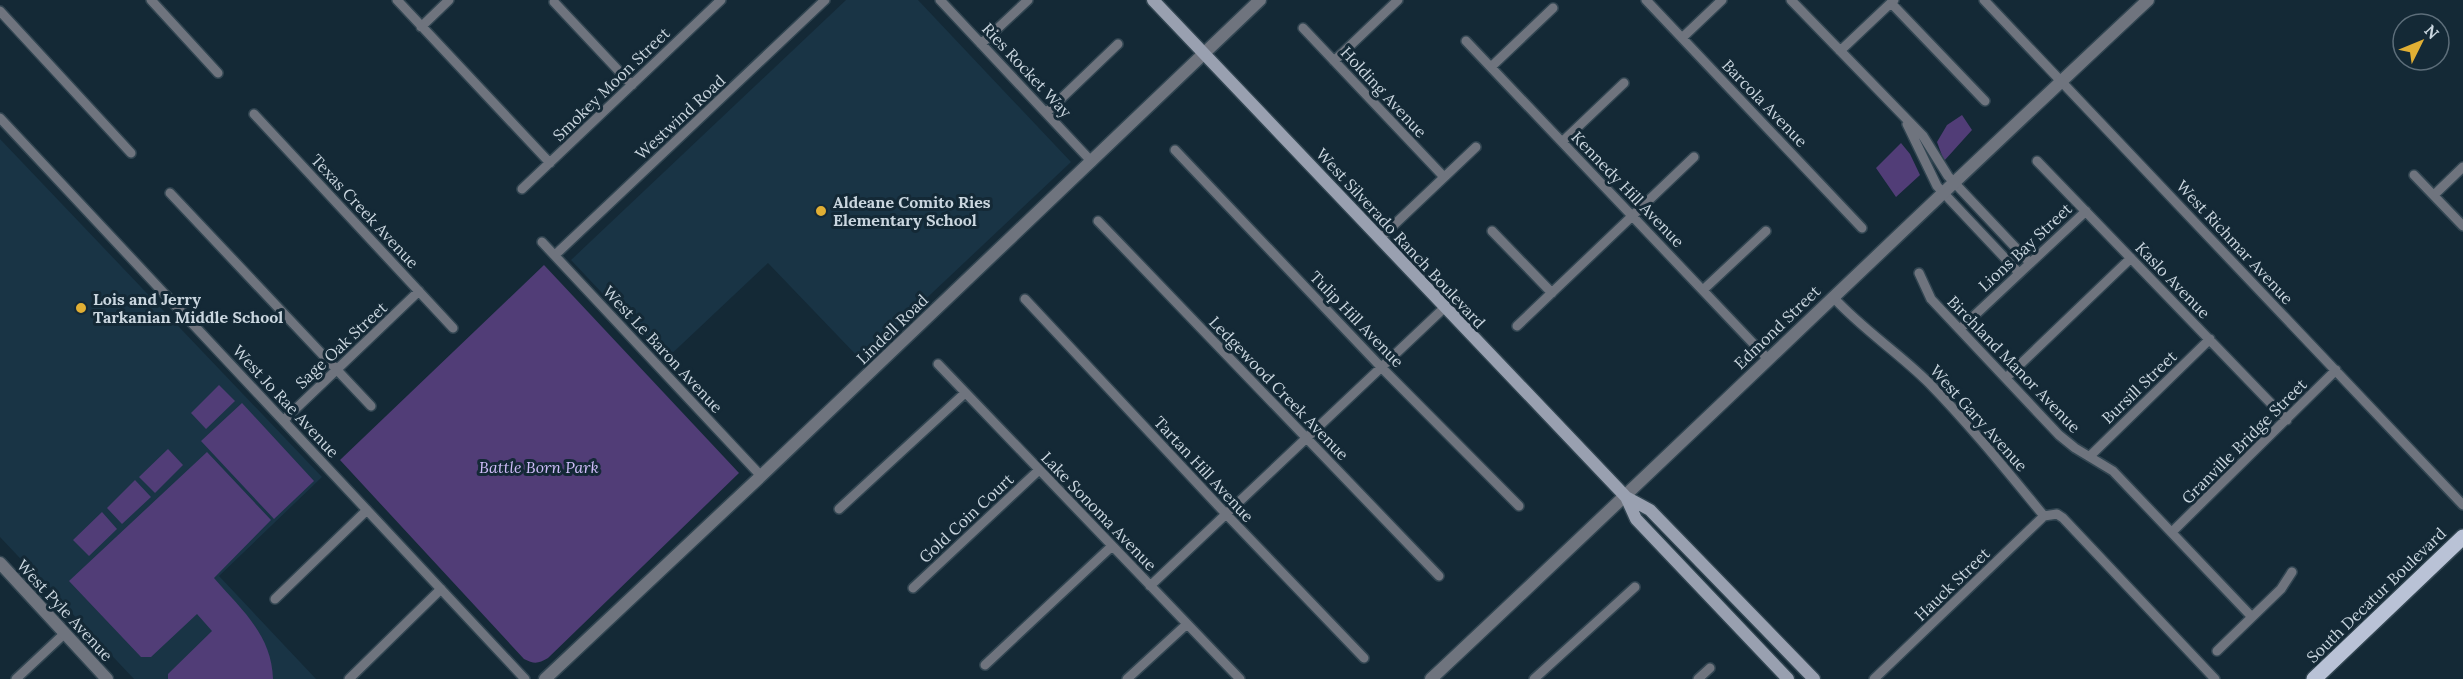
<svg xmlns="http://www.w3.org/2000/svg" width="2463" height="679" viewBox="0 0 2463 679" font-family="Lora,serif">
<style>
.built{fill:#193445}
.green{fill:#513d77}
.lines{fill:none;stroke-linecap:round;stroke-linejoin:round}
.minor-casing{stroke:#314551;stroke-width:12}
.tertiary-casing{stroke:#314551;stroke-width:15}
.secondary-casing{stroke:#314551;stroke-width:15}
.primary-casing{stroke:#314551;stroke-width:18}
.minor{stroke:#6f747e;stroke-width:9}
.tertiary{stroke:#6f747e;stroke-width:12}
.secondary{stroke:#99a0b0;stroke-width:12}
.primary{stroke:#b9c2d6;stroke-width:15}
.poi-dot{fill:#e1af34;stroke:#142936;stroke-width:2}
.labels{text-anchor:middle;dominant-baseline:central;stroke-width:6;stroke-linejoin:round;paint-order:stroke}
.street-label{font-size:16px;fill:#cad6df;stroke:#142936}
.poi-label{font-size:16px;font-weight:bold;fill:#cad6df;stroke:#142936;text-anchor:start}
.park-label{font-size:16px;font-style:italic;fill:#d0befa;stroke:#142936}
</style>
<rect width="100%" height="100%" fill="#142936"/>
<path class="built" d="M846,0H918L1071,162L861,360L768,263L665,360L571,260Z
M0,139L322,477L219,576L316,679H134L0,537Z"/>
<path class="green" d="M1962,115L1972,130L1944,161L1937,142L1947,125Z
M1901,143L1910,154L1920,175L1896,197L1876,168Z
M544,265L739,473L548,658C538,664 534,664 524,659L340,460Z
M219,385L235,401L206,429L191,413Z
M242,403L314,481L274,519L201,441Z
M168,449L183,465L155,493L139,477Z
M207,452L271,520L214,578C241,609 272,635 273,679H168V674L212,631L197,614L151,657H141L69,581Z
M135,480L151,497L122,524L107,508Z
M102,512L117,529L89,556L73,540Z"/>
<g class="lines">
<defs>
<path id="minor" d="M151,0L218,73
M397,0L550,163
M940,0L1092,162
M1646,0L1862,228
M1791,0L1923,136L1948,176L2030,263
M1984,0L2463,505
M554,2L632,85
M1891,3L1985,101
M0,11L131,153
M421,27L449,0
M1303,28L1444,177
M1682,38L1722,0
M1466,41L1768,359
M981,44L1028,0
M1840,51L1894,0
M1334,61L1398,0
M1491,67L1553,8
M1046,113L1118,44
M254,114L453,328
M0,118L525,679
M1907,124L1937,186L2019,273
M1562,142L1624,83
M1175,150L1381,367L1519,506
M2037,161L2287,420
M2414,175L2463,226
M522,189L721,0
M170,193L371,406
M2434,195L2463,167
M1098,221L1439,576
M1492,231L1552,293
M1379,239L1476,147
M542,242L761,476
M555,255L825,0
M1919,273L1931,299L2059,435L2075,448L2113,471L2252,617
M1703,290L1766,231
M1833,297C1862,329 1899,353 1929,383C1970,425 2007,471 2044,516
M1025,299L1226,514L1364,658
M1517,326L1694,157
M1960,329L2086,211
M938,364L1240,679
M2006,378L2131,258
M284,420L419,291
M2090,456L2210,339
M839,509L965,393
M2172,532L2336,370
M1150,586L1444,308
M913,588L1039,470
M275,599L367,510
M2217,651L2281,589L2292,572
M985,665L1112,546
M16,679L64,634
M349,679L441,589
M1127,679L1187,624
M1534,679L1635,587
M1698,679L1710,668
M1874,679L2044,516L2057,514L2063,518L2215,679"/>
<path id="tertiary" d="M0,563L107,679
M545,679L761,476L1260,0
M1431,679C1671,454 1907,225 2148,0"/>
<path id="secondary" d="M1153,0L1626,497L1650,510L1814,679
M1626,497L1636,519L1788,679"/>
<path id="primary" d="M2314,679L2463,537"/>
</defs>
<use href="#minor" class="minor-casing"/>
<use href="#tertiary" class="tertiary-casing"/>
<use href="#secondary" class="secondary-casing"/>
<use href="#primary" class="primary-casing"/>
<use href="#minor" class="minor"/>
<use href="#tertiary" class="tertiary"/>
<use href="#secondary" class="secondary"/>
<use href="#primary" class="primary"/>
</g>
<g class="poi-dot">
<circle cx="821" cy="211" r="6"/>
<circle cx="81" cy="308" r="6"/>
</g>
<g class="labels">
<g class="street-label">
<text transform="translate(1027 70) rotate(47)">Ries Rocket Way</text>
<text transform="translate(611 84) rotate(-44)">Smokey Moon Street</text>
<text transform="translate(1384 92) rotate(47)">Holding Avenue</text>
<text transform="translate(1765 103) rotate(46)">Barcola Avenue</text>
<text transform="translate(680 117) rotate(-43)">Westwind Road</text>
<text transform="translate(1628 189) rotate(46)">Kennedy Hill Avenue</text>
<text transform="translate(365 211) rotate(47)">Texas Creek Avenue</text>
<text transform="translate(1401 238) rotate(47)">West Silverado Ranch Boulevard</text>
<text transform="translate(2235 242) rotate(47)">West Richmar Avenue</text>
<text transform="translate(2025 247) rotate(-43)">Lions Bay Street</text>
<text transform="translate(2173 280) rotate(46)">Kaslo Avenue</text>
<text transform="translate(1357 319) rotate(46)">Tulip Hill Avenue</text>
<text transform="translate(1777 327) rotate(-44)">Edmond Street</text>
<text transform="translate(892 329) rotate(-44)">Lindell Road</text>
<text transform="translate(341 345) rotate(-43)">Sage Oak Street</text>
<text transform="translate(663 349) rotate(47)">West Le Baron Avenue</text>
<text transform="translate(2014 364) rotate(46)">Birchland Manor Avenue</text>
<text transform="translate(2139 387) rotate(-44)">Bursill Street</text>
<text transform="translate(1279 388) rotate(46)">Ledgewood Creek Avenue</text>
<text transform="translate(286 401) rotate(47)">West Jo Rae Avenue</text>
<text transform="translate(1979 418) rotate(48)">West Gary Avenue</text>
<text transform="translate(2244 441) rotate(-45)">Granville Bridge Street</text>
<text transform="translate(1204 469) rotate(47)">Tartan Hill Avenue</text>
<text transform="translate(1099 511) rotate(46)">Lake Sonoma Avenue</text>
<text transform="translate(966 518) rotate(-43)">Gold Coin Court</text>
<text transform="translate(1952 584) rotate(-44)">Hauck Street</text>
<text transform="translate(2376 595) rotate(-44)">South Decatur Boulevard</text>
<text transform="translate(65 610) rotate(47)">West Pyle Avenue</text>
</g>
<g class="poi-label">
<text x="833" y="202">Aldeane Comito Ries<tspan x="833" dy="18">Elementary School</tspan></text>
<text x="93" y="299">Lois and Jerry<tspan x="93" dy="18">Tarkanian Middle School</tspan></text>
</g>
<g class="park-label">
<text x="539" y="467">Battle Born Park</text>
</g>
</g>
<g transform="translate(2421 42) rotate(47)"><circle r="28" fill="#142936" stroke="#5d6e7a" stroke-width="1.5"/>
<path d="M0-4.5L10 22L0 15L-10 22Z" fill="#e1af34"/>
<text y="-9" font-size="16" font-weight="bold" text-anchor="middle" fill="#cad6df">N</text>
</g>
</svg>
